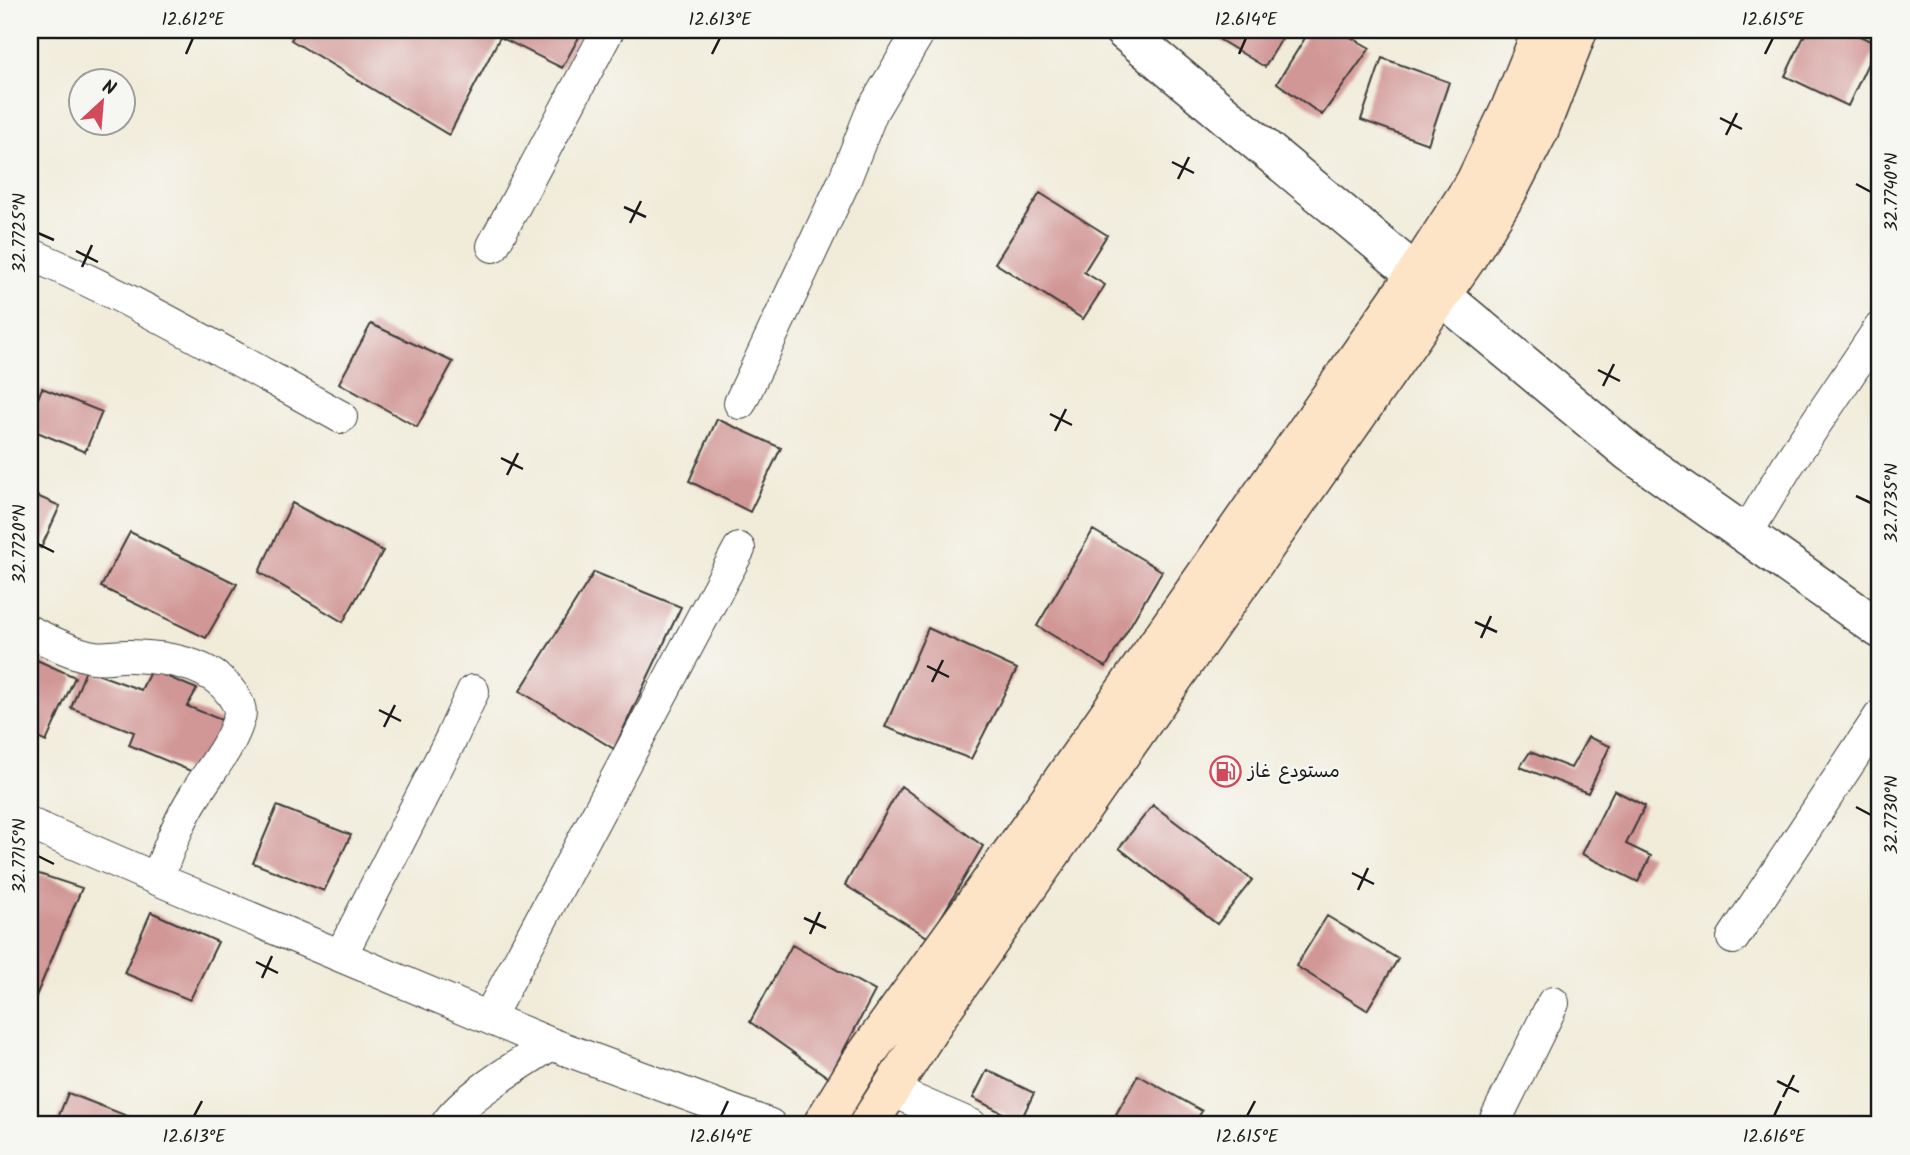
<svg xmlns="http://www.w3.org/2000/svg" width="1910" height="1155" viewBox="0 0 1910 1155" font-family="Kalam,'Playpen Sans Arabic',sans-serif">
<style>
.building{fill:#d19796}
.lines{fill:none;stroke-linecap:round;stroke-linejoin:round}
.minor-casing{stroke:#3c3b38;stroke-width:34}
.tertiary-casing{stroke:#3c3b38;stroke-width:41}
.secondary-casing{stroke:#3c3b38;stroke-width:41}
.minor{stroke:#fff;stroke-width:32}
.tertiary{stroke:#fff;stroke-width:38}
.secondary{stroke:#fee4c6;stroke-width:38}
.ticks{fill:none;stroke:#1c1c1c;stroke-width:2.5}
.labels{text-anchor:middle;dominant-baseline:central;stroke-width:5;stroke-linejoin:round;paint-order:stroke}
.poi-label{font-size:19px;fill:#1c1c1c;stroke:#f6f6f2;text-anchor:start}
.neatline{fill:none;stroke:#1c1c1c;stroke-width:2.5}
.ticks-label{font-size:18px;text-anchor:middle;fill:#1c1c1c}
</style>
<rect width="100%" height="100%" fill="#f6f6f2"/>
<filter id="ink" filterUnits="userSpaceOnUse"><feTurbulence type="fractalNoise" baseFrequency=".0143" numOctaves="2"/><feDisplacementMap in="SourceGraphic" scale="14" xChannelSelector="R" yChannelSelector="G"/><feConvolveMatrix kernelMatrix="1 2 1 2 8 2 1 2 1" color-interpolation-filters="sRGB"/></filter>
<filter id="wash" filterUnits="userSpaceOnUse"><feTurbulence type="fractalNoise" baseFrequency=".00686" numOctaves="4" result="noise"/><feDisplacementMap in="SourceGraphic" scale="28" xChannelSelector="R" yChannelSelector="G"/><feGaussianBlur stdDeviation="1.57" result="paint"/><feColorMatrix in="noise" values="0 0 0 0 0 0 0 0 0 0 0 0 0 0 0 0 0 1.4 0 .05"/><feComposite in="paint" operator="in"/></filter>
<g filter="url(#wash)">
<rect width="100%" height="100%" fill="#f1ecda"/>
<g id="blocks">
<path class="building" d="M297,30H583L562,68L500,37L449,135L291,40Z
M1227,30H1287L1265,67L1220,40Z
M1310,30H1338L1370,48L1322,115L1277,83Z
M1807,30H1847L1877,44L1848,106L1785,76Z
M1382,58L1449,82L1428,144L1361,120Z
M1040,193L1107,235L1084,272L1105,285L1083,319L995,263Z
M371,324L453,362L417,427L339,383Z
M42,388L102,412L85,452L30,429V419Z
M717,419L781,448L750,512L689,481Z
M30,493L60,506L41,548L30,542Z
M292,503L383,551L343,622L259,572Z
M1093,530L1162,571L1106,667L1037,626Z
M130,532L237,584L206,638L101,587Z
M594,572L681,607L614,749L520,691Z
M928,628L1017,669L971,759L885,727Z
M30,657L75,677L46,742L30,734Z
M86,670L141,690L151,670L197,689L187,706L224,721L193,772L129,745L134,732L71,708Z
M1588,737L1610,746L1588,793L1520,767L1530,752L1571,768Z
M901,786L983,846L929,938L845,885Z
M1614,790L1645,806L1626,844L1651,856L1638,882L1582,854Z
M1153,805L1252,880L1217,924L1119,848Z
M277,806L351,835L324,891L253,863Z
M30,871L82,888L30,1010Z
M151,912L218,942L190,1000L124,973Z
M1327,916L1398,959L1367,1010L1296,966Z
M792,945L875,991L829,1078L750,1022Z
M987,1070L1034,1093L1020,1122L973,1098Z
M1138,1075L1202,1111L1194,1125H1110Z
M68,1093L135,1119L133,1125H55Z"/>
</g>
</g>
<g filter="url(#ink)">
<use href="#blocks" fill-opacity="0" stroke="#3c3b38" stroke-width="2"/>
<g class="lines">
<defs>
<path id="minor" d="M493,246L608,30
M30,254C137,300 239,361 341,417
M740,403L845,179L872,111L920,30
M1746,534L1787,466L1880,328
M30,632C47,640 76,655 94,657C106,659 119,655 131,656C167,657 211,663 232,694C237,702 242,709 239,718C231,747 209,771 194,797C178,822 168,851 157,879
M30,824L157,879L551,1044L770,1125
M1733,938L1880,716
M341,955L451,739L473,691
M489,1017L739,549
M890,1090L971,1125
M446,1125C465,1096 521,1064 551,1044
M1493,1125L1553,1003"/>
<path id="tertiary" d="M1123,30L1629,452L1880,629"/>
<path id="secondary" d="M822,1125L860,1063L1018,844L1415,275L1475,182L1510,109L1542,30
M868,1125L939,1014L1467,258L1507,193L1539,131L1578,30"/>
</defs>
<use href="#minor" class="minor-casing"/>
<use href="#tertiary" class="tertiary-casing"/>
<use href="#secondary" class="secondary-casing"/>
<use href="#minor" class="minor"/>
<use href="#tertiary" class="tertiary"/>
<use href="#secondary" class="secondary"/>
</g>
</g>
<path class="ticks" d="M186,54L193,38M712,54L720,38M1239,54L1246,38M1765,54L1773,38M1720,118L1742,129M1726,135L1737,113M1172,162L1194,173M1178,179L1189,157M1856,184L1871,192M624,207L646,217M630,223L641,201M38,233L54,240M76,251L98,262M82,267L92,245M1598,370L1620,381M1603,386L1614,364M1050,414L1072,425M1055,431L1066,409M501,458L523,469M507,475L518,453M1856,496L1871,503M38,544L54,552M1475,622L1497,632M1481,638L1491,616M927,666L949,677M932,682L943,660M379,710L401,721M384,727L395,705M1856,807L1871,815M38,856L54,864M1352,873L1374,884M1358,890L1368,868M804,918L826,928M810,934L820,912M256,962L278,973M262,978L272,956M1777,1081L1799,1092M1783,1097L1794,1075M194,1116L202,1101M721,1116L728,1101M1247,1116L1255,1101M1774,1116L1781,1101"/>
<defs>
<symbol id="fuel-ring" viewBox="-11 -11 22 22"><circle r="9.5" fill="#f6f6f2" stroke="#d1495b" stroke-width="1.5"/><path d="M-5.5-6h7V0h2V4h1.3V-2.5L3-4.5l.8-.8L6-3V5H2.5V1h-1V6h-7ZM-4.2-4.7v3.2H.2V-4.7Z" fill="#d1495b"/></symbol>
</defs>
<g fill-rule="evenodd">
<use href="#fuel-ring" x="1208" y="754" width="35" height="35"/>
</g>
<g class="labels">
<g class="poi-label">
<text x="1248" y="772">مستودع غاز</text>
</g>
</g>
<rect width="1910" height="1155" fill="none" stroke="#f6f6f2" stroke-width="77"/>
<g transform="translate(102 102) rotate(26)"><circle r="33" fill="#f6f6f2" stroke="#9f9f9c" stroke-width="2"/>
<path d="M0-5L12 26L0 18L-12 26Z" fill="#d1495b"/>
<text y="-10" font-size="19" font-weight="bold" text-anchor="middle" fill="#1c1c1c">N</text>
</g>
<rect x="38" y="38" width="1833" height="1078" class="neatline"/>
<g class="ticks-label">
<text x="193" y="25">12.612°E</text>
<text x="720" y="25">12.613°E</text>
<text x="1246" y="25">12.614°E</text>
<text x="1773" y="25">12.615°E</text>
<text transform="translate(1891 192) rotate(-90)" y="6">32.7740°N</text>
<text transform="translate(19 233) rotate(-90)" y="6">32.7725°N</text>
<text transform="translate(1891 503) rotate(-90)" y="6">32.7735°N</text>
<text transform="translate(19 544) rotate(-90)" y="6">32.7720°N</text>
<text transform="translate(1891 815) rotate(-90)" y="6">32.7730°N</text>
<text transform="translate(19 856) rotate(-90)" y="6">32.7715°N</text>
<text x="194" y="1142">12.613°E</text>
<text x="721" y="1142">12.614°E</text>
<text x="1247" y="1142">12.615°E</text>
<text x="1774" y="1142">12.616°E</text>
</g>
</svg>
